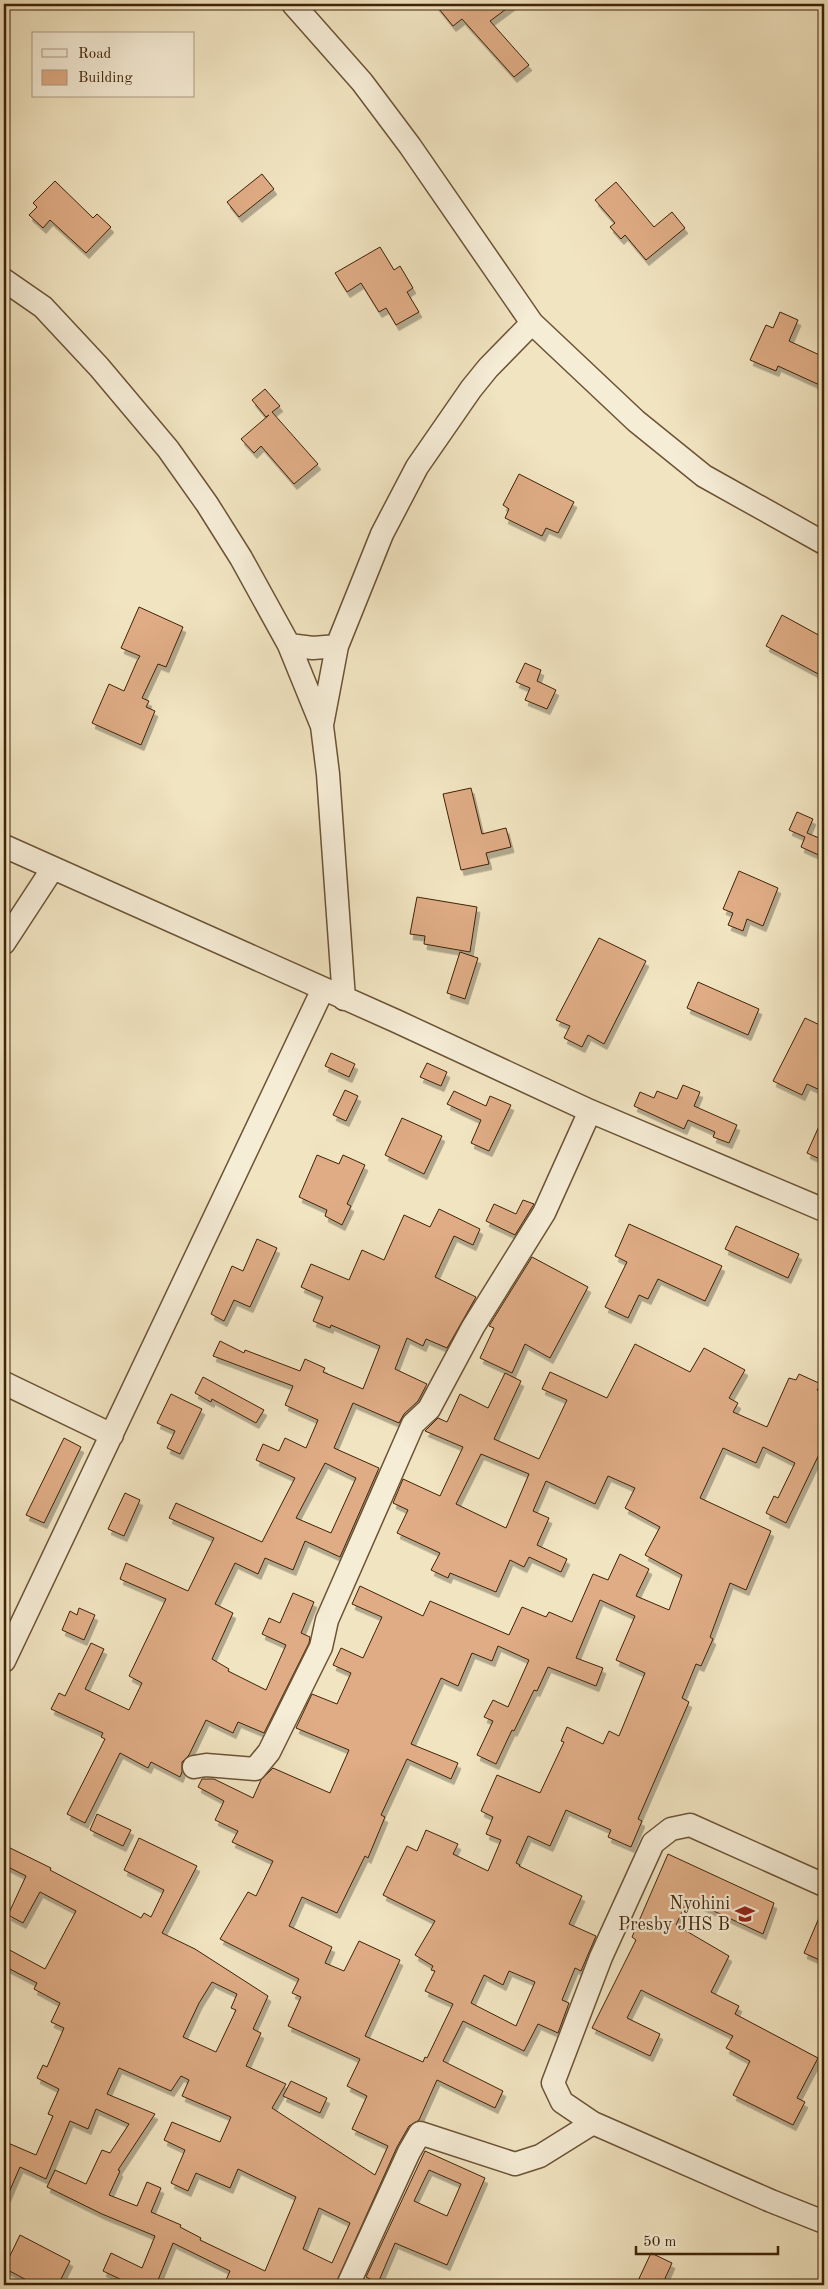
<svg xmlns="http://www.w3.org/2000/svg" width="828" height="2289" viewBox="0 0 828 2289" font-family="'Old Standard TT',serif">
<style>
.building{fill:#dfac85;stroke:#3f2306;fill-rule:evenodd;filter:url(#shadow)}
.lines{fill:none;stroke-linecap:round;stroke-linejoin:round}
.minor-casing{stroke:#6c5335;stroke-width:25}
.minor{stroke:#f6edd7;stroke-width:22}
.labels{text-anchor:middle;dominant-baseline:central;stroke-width:4.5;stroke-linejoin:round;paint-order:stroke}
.poi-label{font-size:18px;fill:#3f2306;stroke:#f6edd7;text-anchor:end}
</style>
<defs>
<filter id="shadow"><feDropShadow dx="3" dy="5.5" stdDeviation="0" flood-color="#0004"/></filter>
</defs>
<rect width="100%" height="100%" fill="#f1e4c1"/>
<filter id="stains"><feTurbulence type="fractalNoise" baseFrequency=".004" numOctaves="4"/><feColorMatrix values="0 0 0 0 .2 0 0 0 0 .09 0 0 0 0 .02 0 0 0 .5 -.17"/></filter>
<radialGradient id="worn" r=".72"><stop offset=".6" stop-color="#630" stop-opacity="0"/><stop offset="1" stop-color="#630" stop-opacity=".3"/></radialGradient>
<path class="building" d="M435,4H513L490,21L529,65L514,77L462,19L453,26Z
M262,174L274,189L239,217L227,202Z
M55,181L93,218L97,214L111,227L86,253L50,220L43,228L29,215L37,207L33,203Z
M616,182L654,227L672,212L685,228L646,260L625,235L621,239L610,227L615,223L595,200Z
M380,247L394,270L400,266L413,288L407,292L419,312L396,325L386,308L379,312L361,283L347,292L335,273Z
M780,312L798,320L789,341L824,357V387L778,366L776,371L750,360L766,325L773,328Z
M265,389L280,406L272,412L318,464L294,484L261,446L254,453L241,439L269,415L266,417L252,400Z
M519,474L574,502L558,533L546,528L542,536L505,518L509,509L503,505Z
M139,607L183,627L166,667L158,664L142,698L149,701L146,707L155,711L141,745L92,723L109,684L124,691L137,661L140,656L121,648Z
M782,615L824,638V677L766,646Z
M525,663L541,670L537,681L556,690L547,709L525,700L530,688L516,682Z
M471,788L482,834L506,828L511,847L486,853L489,864L461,870L443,794Z
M797,812L813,819L807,833L824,840V848L821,856L801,847L805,837L789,830Z
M739,871L778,888L763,926L747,919L743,931L728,925L733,913L723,909Z
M417,897L477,907L470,952L424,944L425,936L410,934Z
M599,938L646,961L604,1044L588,1035L582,1047L564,1038L570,1026L556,1020Z
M460,952L478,958L465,999L447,993Z
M698,982L759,1009L748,1035L687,1008Z
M805,1018L824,1027V1092L807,1084L802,1095L773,1081Z
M331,1053L355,1064L349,1077L325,1066Z
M427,1063L447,1072L441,1086L420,1077Z
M683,1085L700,1092L694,1106L737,1125L729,1143L713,1137L715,1132L688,1120L684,1129L634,1106L640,1092L654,1098L657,1091L677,1099Z
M345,1090L358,1096L346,1121L333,1115Z
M454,1091L486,1106L490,1096L511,1105L489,1151L471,1143L481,1120L447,1104Z
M824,1115V1161L807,1153Z
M402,1118L442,1136L424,1174L385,1155Z
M317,1155L339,1164L343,1155L365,1165L347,1204L351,1206L342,1225L325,1216L327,1210L299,1197Z
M523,1200L534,1204L515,1235L486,1221L494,1204L516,1214Z
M439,1209L480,1229L473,1245L454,1236L435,1277L476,1297L447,1348L426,1339L423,1346L407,1338L395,1369L427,1384L418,1401L404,1414L399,1423L353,1403L334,1448L379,1468L340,1557L305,1541L293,1570L265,1558L258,1574L235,1563L215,1604L233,1613L212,1659L229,1669L228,1671L266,1690L286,1645L262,1634L269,1618L280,1623L293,1593L314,1602L301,1633L310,1637L309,1643L264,1733L238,1722L233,1733L206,1720L189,1755L182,1762V1772L180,1777L151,1762L148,1768L120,1753L85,1823L67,1814L105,1739L101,1737L103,1733L51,1709L59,1693L65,1696L91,1643L104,1649L85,1689L129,1710L142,1683L129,1676L166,1599L120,1579L126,1563L188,1591L214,1538L169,1518L176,1503L262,1542L295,1478L256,1460L263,1444L279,1451L285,1438L306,1448L318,1420L285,1405L293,1386L213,1356L220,1341L244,1353L245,1350L300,1371L305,1359L325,1368L323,1372L363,1389L380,1346L331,1325L330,1328L313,1321L323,1297L301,1287L311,1264L349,1280L362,1250L384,1260L404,1215L430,1227ZM325,1463L356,1478L331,1533L296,1518Z
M629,1224L722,1266L705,1301L658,1279L648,1299L639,1295L628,1318L605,1307L627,1262L615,1256Z
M736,1226L799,1254L788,1278L725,1249Z
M257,1239L277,1248L250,1307L234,1300L224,1321L211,1314L232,1266L243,1271Z
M532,1257L588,1287L550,1358L525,1344L512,1373L480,1358L494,1328L489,1326Z
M635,1344L690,1372L704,1348L745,1370L729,1398L738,1403L733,1412L767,1427L789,1378L796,1380L799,1374L821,1384L817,1390L824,1393V1444L786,1523L766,1513L774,1496L778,1498L795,1463L763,1447L756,1463L723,1448L700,1498L771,1531L746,1590L730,1583L710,1637L713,1639L701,1666L696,1664L682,1698L689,1702L638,1819L642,1821L631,1847L608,1837L611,1830L566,1810L550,1846L528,1836L516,1863L520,1865L519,1866L582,1896L569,1924L596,1936L581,1971L575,1968L562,2000L569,2003L558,2033L538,2024L524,2051L463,2021L443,2061L503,2091L495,2108L437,2080L419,2120L409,2126L397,2147L335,2285H237L226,2280L230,2271L173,2243L156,2285H120L122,2280L103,2271L111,2253L142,2268L155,2236L102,2214L47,2187L55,2170L86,2184L102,2150L110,2153L129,2124L96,2109L88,2129L70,2121L46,2179L20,2167L4,2204V2152L8,2143L36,2155L53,2116L48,2114L59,2089L37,2078L43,2065L47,2067L64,2028L51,2022L60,2003L34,1989L37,1983L4,1966V1947L45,1969L76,1911L40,1892L23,1923L8,1915L26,1876L4,1865V1845L51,1868L50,1870L141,1918L144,1913L151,1917L164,1890L124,1870L139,1838L197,1866L162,1933L195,1949L268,1996L253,2029L261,2033L246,2066L286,2084L272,2108L375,2175L388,2146L352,2129L367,2096L347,2086L360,2059L288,2026L301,1997L292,1993L299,1979L220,1939L248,1892L256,1896L273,1861L232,1842L238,1831L215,1820L224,1801L198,1787L202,1779H214L253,1798L261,1780L273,1768L330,1793L349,1750L296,1728L312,1694L337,1704L351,1673L333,1665L341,1648L363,1658L382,1617L352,1604L360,1586L423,1616L430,1601L509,1635L522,1607L546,1617L549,1612L572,1622L593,1574L608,1580L620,1554L649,1569L636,1596L669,1610L682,1575L645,1555L660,1527L625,1508L635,1488L608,1476L595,1504L546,1481L533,1511L549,1518L537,1545L567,1559L561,1572L529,1557L524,1567L510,1560L496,1592L450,1573L448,1578L431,1570L440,1553L397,1533L408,1510L393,1503L403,1479L440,1496L463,1447L425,1431L438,1418L447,1422L460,1394L488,1408L505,1373L521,1381L494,1439L539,1459L567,1400L542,1389L550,1372L607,1398ZM481,1454L529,1474L506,1528L456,1504ZM600,1600L635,1616L616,1660L645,1673L619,1736L609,1731L603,1744L567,1727L561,1741L564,1742L540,1793L497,1775L481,1811L493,1817L486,1834L501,1840L488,1871L453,1854L458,1844L426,1830L417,1851L407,1846L383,1895L435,1921L415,1955L433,1966L431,1970L435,1971L425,1991L453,2004L427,2058L425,2057L423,2062L365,2036L400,1960L359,1941L344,1971L325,1963L332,1947L289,1926L302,1897L337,1913L365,1856L368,1858L385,1817L381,1815L407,1759L451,1779L458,1763L411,1744L441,1678L458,1686L472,1653L492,1661L498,1646L529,1660L508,1707L493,1700L484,1717L493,1721L477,1755L496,1764L512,1730L514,1731L534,1690L537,1691L548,1667L596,1686L603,1668L576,1658ZM509,1971L535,1982L516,2026L471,2003L484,1975L503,1985ZM212,1982L237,1994L231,2008L236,2010L216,2052L183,2037L199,2003ZM119,2068L171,2091L181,2076L189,2080L182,2096L231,2117L220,2142L172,2122L164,2140L185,2150L171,2183L188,2191L196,2173L230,2188L238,2169L296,2197L265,2271L200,2240L201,2238L180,2227L181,2225L151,2212L161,2188L147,2182L137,2206L109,2195L120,2171L118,2170L155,2114L107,2094ZM319,2208L350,2223L332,2263L303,2249Z
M203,1377L264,1410L256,1423L212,1399L211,1402L195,1393Z
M171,1394L202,1409L180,1454L167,1448L175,1431L157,1423Z
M64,1438L81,1447L44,1523L26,1515Z
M125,1493L140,1500L124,1536L108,1529Z
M79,1608L95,1615L84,1640L62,1630L70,1611L77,1615Z
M97,1814L131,1830L123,1846L90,1830Z
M668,1854L774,1903L763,1934L688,1899L676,1925L729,1956L711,1992L739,2006L735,2014L818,2058L797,2098L805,2102L793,2125L733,2095L750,2061L726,2048L733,2036L641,1990L627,2018L660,2034L650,2056L592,2028L636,1940L632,1937Z
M824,1906V1962L804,1953Z
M291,2081L327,2098L320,2113L283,2096Z
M425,2151L485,2178L447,2265L395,2243L378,2283L366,2277ZM429,2170L461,2184L447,2216L414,2201Z
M20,2235L70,2261L58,2285H36L4,2268Z
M651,2253L672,2263L662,2285H636Z"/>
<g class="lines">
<defs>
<path id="minor" d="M293,4L362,82L410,146L532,323L636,421L704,476L824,543
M4,280L43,307L99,367L168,449L207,504L241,558L289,645L322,726L328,774L344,999
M289,645L313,648L337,646
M322,725L337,646L382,534L417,467L471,389L488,368L532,323
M4,846L396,1021L590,1111L824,1210
M4,943L53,868
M4,1383L112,1435
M4,1661L323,989
M194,1767L206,1765L255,1769L269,1752L321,1647L327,1620L413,1424L429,1409L473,1327L544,1213L590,1111
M824,1885L690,1825L671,1829L653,1843L601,1957L553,2083L562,2102L593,2123L771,2201L824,2222
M348,2285L409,2152L420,2133L515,2164L540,2156L593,2123"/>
</defs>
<use href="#minor" class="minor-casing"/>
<use href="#minor" class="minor"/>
</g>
<defs>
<symbol id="school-bare" viewBox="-9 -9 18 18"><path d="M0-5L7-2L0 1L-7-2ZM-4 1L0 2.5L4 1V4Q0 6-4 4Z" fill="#8f2418" stroke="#f6edd7" stroke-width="2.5" paint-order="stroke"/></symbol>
</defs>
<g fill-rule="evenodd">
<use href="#school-bare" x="731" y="1900" width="28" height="28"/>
</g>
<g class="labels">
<g class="poi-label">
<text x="730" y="1904">Nyohini<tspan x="730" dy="21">Presby JHS B</tspan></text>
</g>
</g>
<rect width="828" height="2289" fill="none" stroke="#f1e4c1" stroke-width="20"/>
<rect x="5" y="5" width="818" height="2279" fill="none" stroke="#3f2306" stroke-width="2.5"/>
<rect x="10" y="10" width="808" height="2269" fill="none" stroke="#3f2306"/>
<rect x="32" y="32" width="162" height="65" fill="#f6edd7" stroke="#ad9c83"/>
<rect x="42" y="49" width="25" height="8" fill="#f6edd7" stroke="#ad9c83"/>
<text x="78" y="58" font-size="15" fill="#3f2306">Road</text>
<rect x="42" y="70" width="25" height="15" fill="#dfac85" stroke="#ad9c83"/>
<text x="78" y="82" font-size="15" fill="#3f2306">Building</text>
<path d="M636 2246v8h142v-8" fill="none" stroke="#3f2306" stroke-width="2.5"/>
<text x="643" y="2246" font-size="15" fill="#3f2306" stroke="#f6edd7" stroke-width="4" paint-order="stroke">50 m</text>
<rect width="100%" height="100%" filter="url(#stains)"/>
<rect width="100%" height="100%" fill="url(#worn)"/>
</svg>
